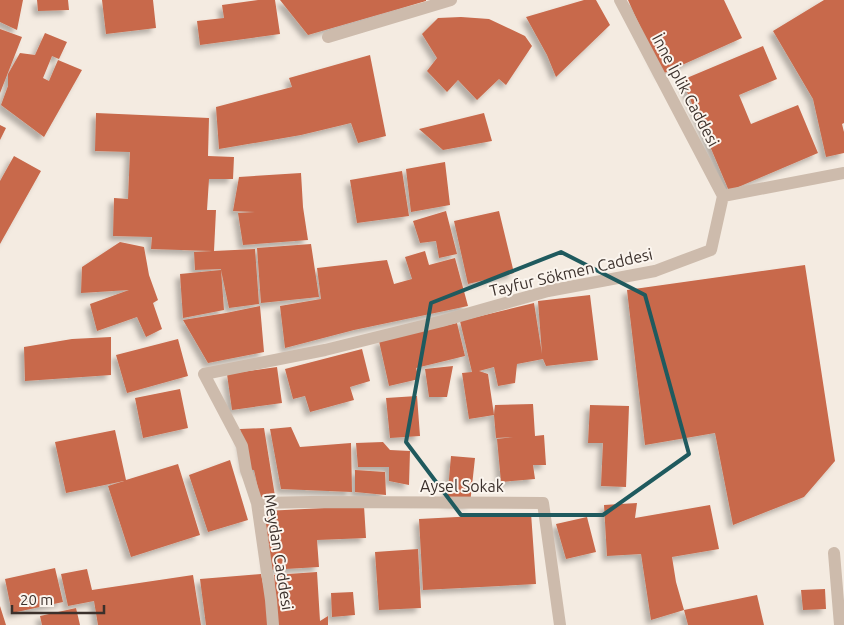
<svg xmlns="http://www.w3.org/2000/svg" width="844" height="625" viewBox="0 0 844 625" font-family="Ubuntu,sans-serif">
<style>
.building{fill:#c8694b;filter:url(#shadow)}
.lines{fill:none;stroke-linecap:round;stroke-linejoin:round}
.minor{stroke:#cdbbac;stroke-width:12}
.marked{fill:none;stroke:#1f5a5e;stroke-width:4;stroke-linejoin:round}
.labels{text-anchor:middle;dominant-baseline:central;stroke-width:4;stroke-linejoin:round;paint-order:stroke}
.street-label{font-size:16px;fill:#3b302b;stroke:#fbf5ee}
</style>
<defs>
<filter id="shadow"><feDropShadow dx="-4.5" dy="4.5" stdDeviation="2.5" flood-color="#0004"/></filter>
</defs>
<rect width="100%" height="100%" fill="#f4ebe1"/>
<path class="building" d="M0,0H23L17,30L0,22Z
M37,0H68L69,10L38,11Z
M102,0H153L156,28L106,34Z
M258,0H275L280,34L200,45L197,21L224,18L222,5Z
M280,0H426V1L308,35Z
M584,0H596L610,25L556,77L547,55L526,17Z
M628,0H724L742,38L662,74Z
M824,0H844V123L842,124L844,132V153L826,157L813,99L773,31Z
M461,17L489,19L525,36L532,46L506,85L499,79L477,100L458,80L447,92L427,71L437,58L422,34L438,18Z
M0,29L22,37L0,93Z
M45,33L67,42L59,59L52,56L43,78L49,81L58,60L82,70L44,137L1,105L8,86V74L20,53L35,55Z
M763,46L777,79L739,95L751,124L798,105L818,153L729,191L682,80Z
M370,55L386,136L358,143L351,123L301,135L219,149L216,107L292,87L289,78Z
M96,113L209,118L208,156L234,157L233,179H209L207,210H216L214,251L255,249L259,304L229,308L221,270L224,310L183,318L180,274L221,270V269L195,270L194,252L212,251L151,249L152,237L113,236L114,198L128,199L130,152L95,151Z
M484,113L492,141L443,150L419,129Z
M0,125L6,128L0,140Z
M14,156L41,171L0,244V181Z
M445,162L450,205L411,212L406,169Z
M402,171L409,216L357,223L350,180Z
M301,173L303,207L308,240L243,245L238,213L255,212L233,211L239,177Z
M446,211L457,254L439,258L436,241L420,243L413,221Z
M499,211L514,273L468,284L454,221Z
M120,242L144,247L149,275L158,300L153,303L162,329L146,337L137,317L97,331L90,304L129,290L81,293L82,267Z
M311,244L319,297L261,303L257,248Z
M425,251L429,265L455,258L468,306L354,330L285,348L280,306L321,299L317,268L387,260L394,284L412,279L405,257Z
M805,265L835,461L804,497L733,525L715,433L645,445L627,290Z
M590,295L598,360L546,366L543,359L517,364L515,383L498,386L494,367L479,371L488,374L494,415L469,419L462,373L472,372L460,321L534,303L542,354L538,301Z
M260,306L264,352L208,363L183,320L226,313Z
M457,323L465,356L416,368L419,379L389,386L379,341Z
M111,337V375L25,381L24,347L72,339Z
M178,339L188,376L127,393L116,355Z
M362,349L370,381L350,387L354,400L310,412L305,396L293,399L285,369Z
M453,366L447,397H429L425,369Z
M277,367L282,403L232,410L227,374Z
M180,389L188,428L143,438L135,398Z
M417,396L420,436L390,438L386,398Z
M533,404L535,436L544,435L546,465H533L535,479L501,482L497,439L513,437L496,438L494,415L495,405Z
M590,405L629,406L626,487L601,486L603,443H588Z
M291,427L300,447L351,443L352,492L281,489L270,429Z
M264,428L275,496L260,497L254,470H246L240,429Z
M115,430L126,480L178,464L200,535L131,557L108,486L124,481L66,493L55,442Z
M383,442L390,450L410,451L409,485L389,481V467H358L356,443Z
M451,456L475,458L470,504L447,502Z
M230,460L248,520L208,532L189,475Z
M355,470L385,472L386,495L355,492Z
M637,503L635,518L710,505L719,549L672,557L676,582L684,610L651,620L641,554L607,556L604,505Z
M364,506L366,538L317,540L319,567L268,570L265,511Z
M531,513L536,584L423,590L419,519Z
M587,517L596,552L566,559L556,524Z
M418,549L421,608L379,610L375,552Z
M55,568L63,602L12,613L5,579Z
M87,569L92,590L193,575L201,625H98L94,601L68,606L61,574Z
M317,572L320,621L328,616V625H278L274,575Z
M261,574L267,602L270,625H206L200,579Z
M825,589L826,609L803,610L801,590Z
M353,592L355,615L332,617L331,593Z
M757,595L764,625H688L684,610Z
M0,606L6,625H0Z
M76,608L80,625H42L40,616Z"/>
<g class="lines">
<path class="minor" d="M620,0L723,196
M328,37L451,0
M723,196L844,173
M257,503L312,502L543,503L560,625
M834,553L840,625
M273,625L271,600L257,503L246,470L242,446L204,374L325,350L442,321L548,291L655,271L711,250L723,196"/>
</g>
<path class="marked" d="M561,252L645,295L689,454L603,515H461L406,442L431,303Z"/>
<g class="labels">
<g class="street-label">
<text transform="translate(686 90) rotate(62)">İnne İplik Caddesi</text>
<text transform="translate(571 272) rotate(-13)">Tayfur Sökmen Caddesi</text>
<text x="462" y="486">Aysel Sokak</text>
<text transform="translate(279 552) rotate(81)">Meydan Caddesi</text>
</g>
</g>
<path d="M12 605v8h92v-8" fill="none" stroke="#3b302b" stroke-width="2.5"/>
<text x="20" y="605" font-size="15" fill="#3b302b" stroke="#fbf5ee" stroke-width="4" paint-order="stroke">20 m</text>
</svg>
